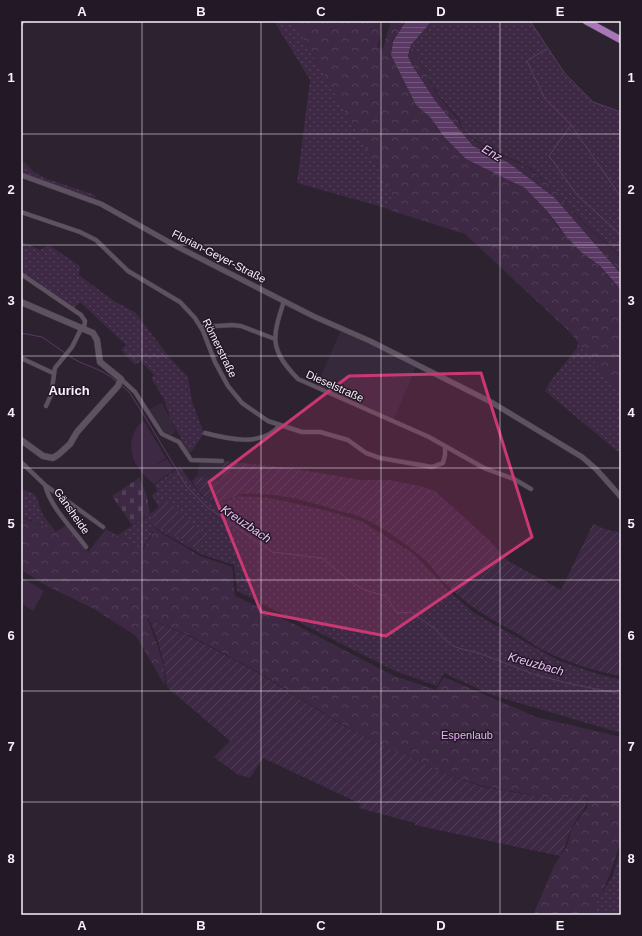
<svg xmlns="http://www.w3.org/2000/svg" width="642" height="936" viewBox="0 0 642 936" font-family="Helvetica,sans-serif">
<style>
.built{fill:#37293c}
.grass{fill:url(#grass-dots)}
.forest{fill:url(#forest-crowns)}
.cemetery{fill:url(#cemetery-stones)}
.park{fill:#3e2944}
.garden{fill:url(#garden-furrows)}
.water{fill:url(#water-rules)}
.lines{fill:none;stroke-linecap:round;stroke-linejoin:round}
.stream{stroke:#5b3965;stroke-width:1}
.minor-casing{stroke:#473d4a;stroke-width:5}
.tertiary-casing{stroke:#473d4a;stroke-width:6}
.secondary-casing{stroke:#473d4a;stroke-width:7}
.primary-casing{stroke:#473d4a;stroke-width:8}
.minor{stroke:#5e5261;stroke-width:4}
.tertiary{stroke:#5e5261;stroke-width:5}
.secondary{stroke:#5e5261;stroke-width:6}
.primary{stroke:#a976b7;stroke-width:7}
.marked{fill:#ca3873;fill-opacity:0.2;stroke:#ca3873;stroke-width:3;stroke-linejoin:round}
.grid{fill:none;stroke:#f8f0fa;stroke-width:1;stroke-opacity:0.55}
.labels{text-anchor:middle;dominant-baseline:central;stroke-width:3;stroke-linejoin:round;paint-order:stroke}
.street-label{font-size:11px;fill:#f8f0fa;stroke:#231926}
.park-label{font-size:11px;fill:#e6aff5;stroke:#231926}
.water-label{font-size:12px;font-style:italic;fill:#ecc0f9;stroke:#231926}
.quarter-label{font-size:13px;font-weight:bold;fill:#f8f0fa;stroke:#231926}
.neatline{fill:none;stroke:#f8f0fa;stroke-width:1.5}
.grid-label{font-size:13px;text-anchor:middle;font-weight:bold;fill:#f8f0fa}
</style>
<defs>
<pattern id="grass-dots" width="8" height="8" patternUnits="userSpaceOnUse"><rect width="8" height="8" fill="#3e2944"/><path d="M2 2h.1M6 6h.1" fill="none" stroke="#513e57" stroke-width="1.8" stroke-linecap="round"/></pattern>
<pattern id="forest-crowns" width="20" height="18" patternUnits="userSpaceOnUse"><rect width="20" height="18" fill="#3e2944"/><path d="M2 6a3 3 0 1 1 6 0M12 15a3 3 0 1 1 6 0" fill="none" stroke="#513e57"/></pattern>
<pattern id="cemetery-stones" width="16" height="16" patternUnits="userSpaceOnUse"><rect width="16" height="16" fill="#3e2944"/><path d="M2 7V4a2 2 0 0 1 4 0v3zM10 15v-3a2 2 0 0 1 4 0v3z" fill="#513e57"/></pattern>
<pattern id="garden-furrows" width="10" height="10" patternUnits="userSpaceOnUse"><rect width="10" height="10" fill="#3e2944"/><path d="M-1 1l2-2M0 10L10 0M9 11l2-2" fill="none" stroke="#513e57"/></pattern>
<pattern id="water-rules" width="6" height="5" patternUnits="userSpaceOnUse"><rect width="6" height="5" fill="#5b3965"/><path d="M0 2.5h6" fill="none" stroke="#73567c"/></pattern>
</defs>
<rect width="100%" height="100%" fill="#2d2230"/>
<path class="built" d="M341,330L416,367L393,421L316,388Z
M162,403L176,431L171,435L162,431L148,410Z
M200,461L224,462L220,481L197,476Z"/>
<path class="grass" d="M274,21H293L392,193L389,209L297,183L310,80Z
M433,21H530L565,75L593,102L621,113V256L583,222L557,192L529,167L485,146L465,133L457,116L439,96L411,45Z
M23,161L34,172L47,179L95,195L96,198L36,179L21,172Z
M23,242L40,250L49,245L80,266L79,275L114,301L135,312L169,357L188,377L192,402L204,433L192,451L189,453L170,418L164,399L151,378L154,375L141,361L135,365L121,350L126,345L80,302L74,308L21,271V245Z
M578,343L621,393V450L617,451L545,391L552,379L577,348Z
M180,467L201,495L213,503L224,502L238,496L271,498L332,512L363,522L414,554L448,590L473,612L495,625L557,660L598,674L621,680V733L492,695L444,673L437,686L395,671L237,591L234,565L201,554L155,528L142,550L118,535L159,508L152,495L158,490L154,485Z
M21,489L35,494L43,515L56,532L21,516Z
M621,850V915H591L600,895L612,878Z"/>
<path class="forest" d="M293,21H373L381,24V34L377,47L383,49L391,21H406L392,41L391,55L416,105L431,118L443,137L466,159L525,188L548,212L556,225L581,252L600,267L621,291V393L578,343L571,333L465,234L389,210L392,193Z
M411,45L438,96L456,117L465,134L485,147L529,168L557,192L582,222L621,257V273L555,198L509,163L473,146L436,102L412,65L409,56Z
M21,517L56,532L68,524L88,552L106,529L143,550L155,529L200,556L232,567L235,596L298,626L392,675L436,690L444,677L536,717L621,737V842L608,879L591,915H534L536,908L554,866L567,846L572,828L587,808L588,797L549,798L483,786L450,776L398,751L391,750L343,725L253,669L193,637L147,618L157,644L164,667L165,686L136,636L94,609L47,586L21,570Z"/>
<path class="cemetery" d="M139,478L146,493L150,513L132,525L112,496Z"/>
<path class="park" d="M144,421L166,458L154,466L167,459L174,470L154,484C139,472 125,455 134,433C137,427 139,424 144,421Z
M21,577L44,591L33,611L21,603Z"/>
<path class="garden" d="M224,461L290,468L362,480H389L420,486L435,491L489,540L508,561L561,590L593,524L605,529L621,533V676C594,671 566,662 541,649C531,644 523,636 513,631C490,619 470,607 451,589C442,581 435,571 427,562C414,549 382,527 365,519C357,515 348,513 339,511C309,501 277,492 244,494C234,494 224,505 213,502C204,499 197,489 192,481L197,476L220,481Z
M167,500L208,538L198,548L154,525L152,513Z
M149,619L193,638L253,670L342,725L391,750L398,751L450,776L483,787L549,798L588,797C586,810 578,816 572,827C567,837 566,847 560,856L415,825V823L359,808L361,804L263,758L250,778L237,774L214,757L230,741L167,687C165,662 159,642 149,619Z"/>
<path class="water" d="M406,21H432L411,45L408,56L412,65L436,102L473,146L509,163L555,198L621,274V290L600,266L581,252L566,236L548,212L525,188L466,159L444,137L431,118L416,105L391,55L393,41Z"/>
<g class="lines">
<path class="stream" d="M530,21L565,74L593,102L621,112
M545,99L527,61L546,49
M547,101L571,125L621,197
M571,125L549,156L578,196L621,235
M21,333L42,337L65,353
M68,355C83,367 100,366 117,382
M121,385L129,392L142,412L187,487L207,507L272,552L322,558L346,578L364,590L386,596L397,613L412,612L435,629L443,638L453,646L462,649L479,653L536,675L567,683L621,694"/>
<defs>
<path id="minor" d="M21,212L80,232L96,240L128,271L180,302L195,318L203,331L215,362L228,386L242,403L268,421L302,432H320L348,440L366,453L380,458L432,467L443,463L445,455V447
M21,274L81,315L85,321L84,328
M284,301C272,338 269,349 298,379L429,437L484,468L514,479L531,489
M201,327L232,325L241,326L275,339
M21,358L53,373
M121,379L135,392L162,434L179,442L191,460L222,461
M46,406L51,395L55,368L72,347L82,327
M205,433C228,439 262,447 279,426
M21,462L45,485L103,527
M45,485C51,508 72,528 86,547"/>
<path id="tertiary" d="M21,175L101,204L176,246L313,316L370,341L491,402L582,457L596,469L621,497"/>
<path id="secondary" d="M21,22V21
M21,302L93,333L97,340L100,362L121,379L118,386L77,432L70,444L59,454L53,458L43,456L21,440"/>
<path id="primary" d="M586,21L621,40"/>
</defs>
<use href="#minor" class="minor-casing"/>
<use href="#tertiary" class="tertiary-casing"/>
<use href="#secondary" class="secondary-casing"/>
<use href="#primary" class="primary-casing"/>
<use href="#minor" class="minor"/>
<use href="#tertiary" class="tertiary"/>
<use href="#secondary" class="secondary"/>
<use href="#primary" class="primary"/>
</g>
<path class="marked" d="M481,373L532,537L386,636L261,612L209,482L349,376Z"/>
<path class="grid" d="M142,21V915M261,21V915M381,21V915M500,21V915M21,134H621M21,245H621M21,356H621M21,468H621M21,580H621M21,691H621M21,802H621"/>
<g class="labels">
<g class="street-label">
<text transform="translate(219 256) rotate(27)">Florian-Geyer-Straße</text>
<text transform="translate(220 348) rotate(64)">Römerstraße</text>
<text transform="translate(335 386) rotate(24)">Dieselstraße</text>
<text transform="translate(72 511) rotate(55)">Gänsheide</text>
</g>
<g class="park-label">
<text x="467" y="735">Espenlaub</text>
</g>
<g class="water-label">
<text transform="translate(492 153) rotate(31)">Enz</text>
<text transform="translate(246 524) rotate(34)">Kreuzbach</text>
<text transform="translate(536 664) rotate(16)">Kreuzbach</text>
</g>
<g class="quarter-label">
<text x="69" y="390">Aurich</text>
</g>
</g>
<rect width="642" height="936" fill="none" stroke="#231926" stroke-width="44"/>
<rect x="22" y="22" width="598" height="892" class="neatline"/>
<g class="grid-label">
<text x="82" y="16">A</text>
<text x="201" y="16">B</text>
<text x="321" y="16">C</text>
<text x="441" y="16">D</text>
<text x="560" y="16">E</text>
<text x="11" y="82">1</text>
<text x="631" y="82">1</text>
<text x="11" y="194">2</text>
<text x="631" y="194">2</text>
<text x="11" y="305">3</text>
<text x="631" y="305">3</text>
<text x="11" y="417">4</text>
<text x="631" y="417">4</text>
<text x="11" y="528">5</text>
<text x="631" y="528">5</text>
<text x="11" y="640">6</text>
<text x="631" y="640">6</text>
<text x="11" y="751">7</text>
<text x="631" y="751">7</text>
<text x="11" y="863">8</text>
<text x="631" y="863">8</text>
<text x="82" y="930">A</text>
<text x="201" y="930">B</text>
<text x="321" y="930">C</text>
<text x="441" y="930">D</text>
<text x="560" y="930">E</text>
</g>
</svg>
